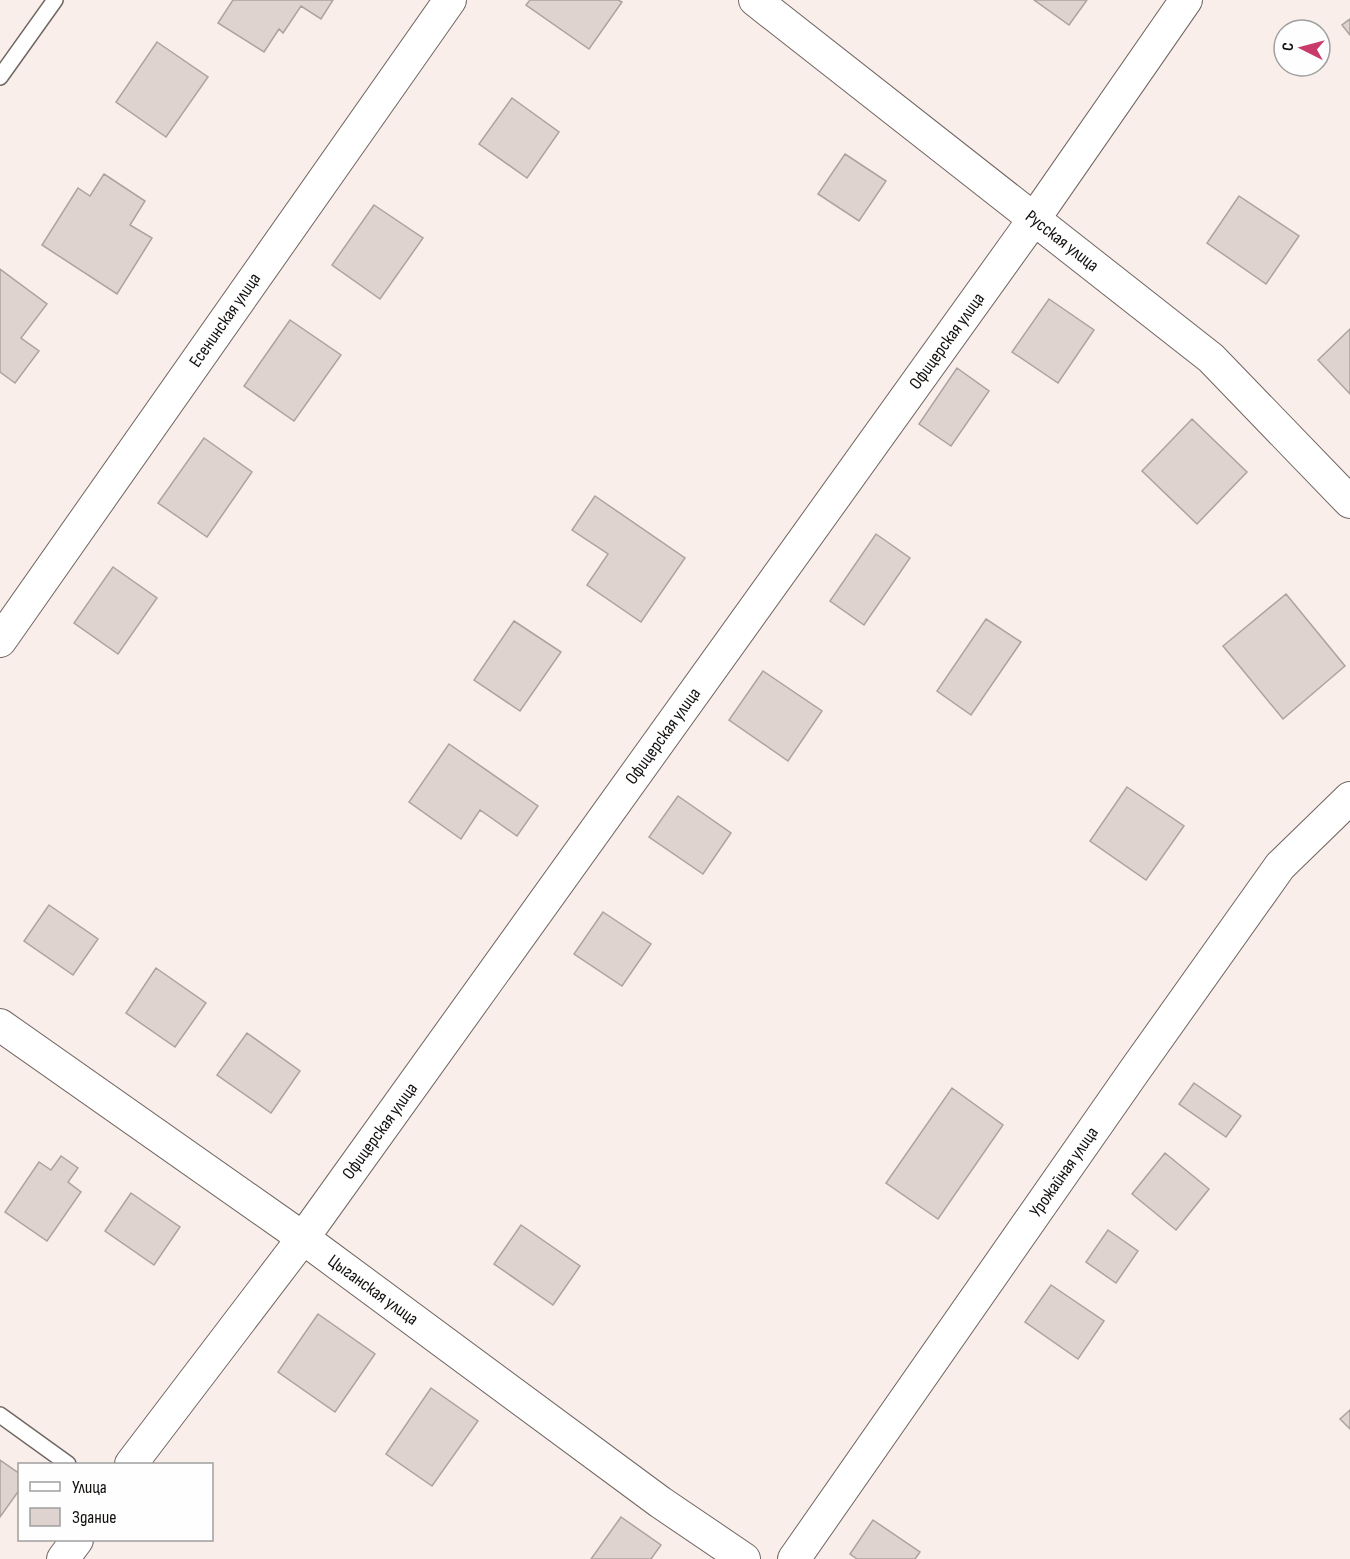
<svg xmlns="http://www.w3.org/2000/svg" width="1350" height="1559" viewBox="0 0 1350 1559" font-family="'Sofia Sans Condensed',sans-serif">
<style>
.building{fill:#ded3ce;stroke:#ada39e;stroke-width:1.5}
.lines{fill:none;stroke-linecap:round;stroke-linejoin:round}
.lane-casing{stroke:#706662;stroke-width:18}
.street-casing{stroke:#706662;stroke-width:34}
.lane{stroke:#fff;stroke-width:15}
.street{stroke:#fff;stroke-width:32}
.labels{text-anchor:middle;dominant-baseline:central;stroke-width:4.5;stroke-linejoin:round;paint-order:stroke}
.street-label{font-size:18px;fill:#120f0d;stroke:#fefefe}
</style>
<rect width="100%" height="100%" fill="#f9eee9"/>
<path class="building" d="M233,0H333L321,19L301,6L283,33L279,29L264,52L218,23Z
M530,0H618L622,2L589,49L526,5Z
M1034,0H1087L1069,25Z
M1350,19V35L1342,25Z
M157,42L208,77L166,137L116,102Z
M512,98L559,132L527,178L479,144Z
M845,154L886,181L859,221L818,194Z
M104,174L145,201L130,225L152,238L117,294L42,245L78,188L90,196Z
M1239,196L1299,236L1266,284L1207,243Z
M374,205L423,238L380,299L332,265Z
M0,269L47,304L21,338L39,351L15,383L0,372Z
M1049,299L1094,330L1058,383L1012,352Z
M290,320L341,355L294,421L244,386Z
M1350,329V394L1318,360Z
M957,368L989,391L951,446L919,424Z
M1192,419L1247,472L1197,524L1142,471Z
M204,438L252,472L207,537L158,503Z
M595,496L685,558L641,622L587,585L608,554L572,530Z
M876,534L910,558L864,625L830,601Z
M113,567L157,598L118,654L74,623Z
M1286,594L1345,666L1283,719L1223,646Z
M986,619L1021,642L971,715L937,691Z
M514,621L561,652L520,711L474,680Z
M763,671L822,711L788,761L729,720Z
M449,744L538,806L517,836L480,810L461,839L409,802Z
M1127,787L1184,826L1146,880L1090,841Z
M678,796L731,833L703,874L649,837Z
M49,905L98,939L73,975L24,941Z
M603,912L651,944L622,986L574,954Z
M156,968L206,1003L175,1047L126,1013Z
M247,1033L300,1071L271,1113L217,1075Z
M1194,1083L1241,1116L1226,1137L1179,1104Z
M952,1088L1003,1125L938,1219L886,1183Z
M1165,1153L1209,1189L1176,1230L1132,1194Z
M61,1156L78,1168L68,1182L81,1192L47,1241L5,1212L39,1162L51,1170Z
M131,1193L180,1227L154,1265L105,1231Z
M521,1225L580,1266L553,1305L494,1264Z
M1108,1230L1138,1251L1116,1283L1086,1262Z
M1051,1285L1104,1321L1078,1359L1025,1322Z
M318,1314L375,1354L335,1412L278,1372Z
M431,1388L478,1421L432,1486L386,1454Z
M1350,1410V1429L1340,1419Z
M0,1460L20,1474V1489L0,1517Z
M621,1517L661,1545L651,1559H591Z
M873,1520L920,1552L915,1559H857L850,1554Z"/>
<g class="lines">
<defs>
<path id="lane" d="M0,77L55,0
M0,1415L68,1464"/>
<path id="street" d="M755,0L1211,358L1350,502
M0,641L450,0
M0,1025L303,1238L660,1502L744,1559
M131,1464L303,1238L1034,219L1186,0
M63,1559L77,1540
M794,1559L1135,1070L1280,866L1350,798"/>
</defs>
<use href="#lane" class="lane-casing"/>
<use href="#street" class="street-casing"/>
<use href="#lane" class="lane"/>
<use href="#street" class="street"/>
</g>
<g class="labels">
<g class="street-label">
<text transform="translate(1062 241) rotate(38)">Русская улица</text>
<text transform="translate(225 320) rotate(-55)">Есенинская улица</text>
<text transform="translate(947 341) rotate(-54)">Офицерская улица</text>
<text transform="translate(663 736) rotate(-54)">Офицерская улица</text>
<text transform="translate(380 1131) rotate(-54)">Офицерская улица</text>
<text transform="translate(1064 1172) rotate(-55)">Урожайная улица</text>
<text transform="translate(373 1290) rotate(36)">Цыганская улица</text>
</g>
</g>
<rect x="18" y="1463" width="195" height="78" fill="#fefefe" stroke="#a09e9e" stroke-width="1.5"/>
<rect x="30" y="1482" width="30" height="9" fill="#ffffff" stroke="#a09e9e" stroke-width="1.5"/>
<text x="72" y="1493" font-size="18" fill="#120f0d">Улица</text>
<rect x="30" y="1508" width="30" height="18" fill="#ded3ce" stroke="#a09e9e" stroke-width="1.5"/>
<text x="72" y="1523" font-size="18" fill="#120f0d">Здание</text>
<g transform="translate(1302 48) rotate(276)"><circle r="28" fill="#fefefe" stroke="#a09e9e" stroke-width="1.5"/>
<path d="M0-4.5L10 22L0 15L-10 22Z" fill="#c83b69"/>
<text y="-9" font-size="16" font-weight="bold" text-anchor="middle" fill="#120f0d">С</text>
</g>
</svg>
